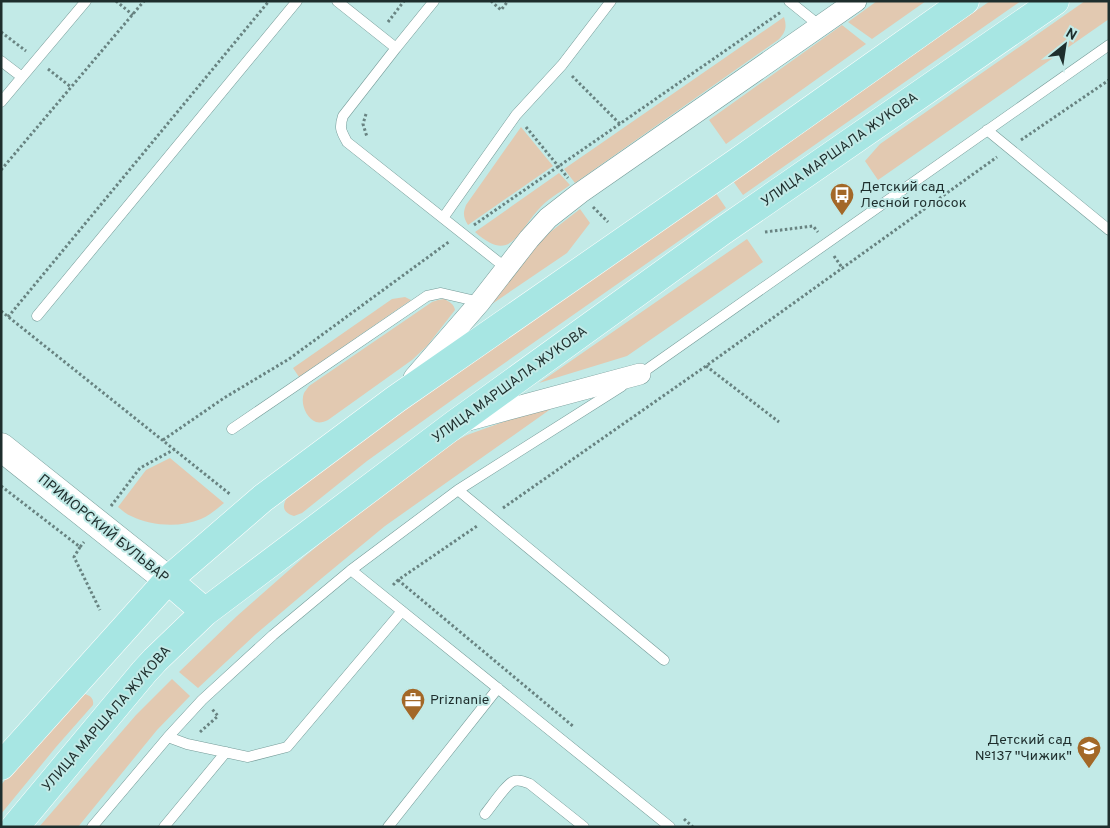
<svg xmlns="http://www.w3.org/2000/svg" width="1110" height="828" viewBox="0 0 1110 828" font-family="Overpass,sans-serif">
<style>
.grass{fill:#e2c9b1}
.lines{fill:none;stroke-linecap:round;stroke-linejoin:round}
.service-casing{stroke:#759b98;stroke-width:11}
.minor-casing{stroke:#759b98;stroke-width:22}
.secondary-casing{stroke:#759b98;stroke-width:29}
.primary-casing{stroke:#fff;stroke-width:29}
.path{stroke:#688381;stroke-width:3;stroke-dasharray:2.5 2.5;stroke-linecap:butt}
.service{stroke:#fff;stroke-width:10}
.minor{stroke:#fff;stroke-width:21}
.secondary{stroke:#fff;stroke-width:28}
.primary{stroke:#a7e6e3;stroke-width:28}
.labels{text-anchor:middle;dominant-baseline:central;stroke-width:4;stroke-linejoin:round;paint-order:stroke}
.street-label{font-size:14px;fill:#1e2e2d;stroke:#c2eae7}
.poi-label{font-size:14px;fill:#1e2e2d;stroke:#c2eae7;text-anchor:start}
</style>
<rect width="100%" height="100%" fill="#c2eae7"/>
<path class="grass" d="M877,1H926L872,39L848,22Z
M990,1H1021L743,195L733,181Z
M1085,1H1109V19L878,180L865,161L880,144Z
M784,17C787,27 786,32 778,40L575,183L564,169Z
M842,25L866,44L726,144L709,120Z
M521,127L553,166L468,225C463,217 463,213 466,205Z
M559,173L570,185C559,193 546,200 538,210C516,235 510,263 475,232Z
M715,192L726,208L466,390L367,461L302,513L294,516C281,512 282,504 289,495L353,447Z
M580,209L590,223L567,253L492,304L531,251L549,233Z
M747,239L763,262L627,356L539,383Z
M405,297L411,300L299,377L293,368L392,299Z
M444,299C450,302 454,304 455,310L427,346L412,360L328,420C324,422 320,423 316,422C306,418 300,403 304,393C305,391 307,389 309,386L432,302L438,300Z
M562,401L385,526L322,578L256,634L198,688L179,672L237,616L304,557L371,502L443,448L467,435Z
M170,458L224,503C217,509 210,515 201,519C180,528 151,526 131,516C126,514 122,510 118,507L146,470Z
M172,679L190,696L157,730L78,827H39L136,715Z
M85,694C91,696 94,699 93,705L56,747L1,814V785L41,736L81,695Z"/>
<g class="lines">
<defs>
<path id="service" d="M337,1L396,48L343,116C339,128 341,131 347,142L506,268
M789,1L820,26
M396,48L434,1
M1,61L22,77L1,102
M22,77L86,1
M987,130L1109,230
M443,218L516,115L562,65L611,1
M37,316L297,1
M639,375L1109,45
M232,429L427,296L441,293L480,302
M458,490L664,660
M351,570L670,827
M168,737L187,744L248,757L287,747L402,611
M485,814C491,807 507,783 514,781C520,779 525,782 530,784L584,827
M92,827L168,737L202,700L273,635L351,570L458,490L622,386
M164,827L226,752
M388,827L498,688"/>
<path id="minor" d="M414,378L480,302L529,239L548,218L580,193L856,1
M465,421L640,374"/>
<path id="secondary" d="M1,447L168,580"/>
<path id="primary" d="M168,580L205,612
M1,766L168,580L263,498L396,399L736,163L965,1
M15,827L144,672L155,660L205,612L455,424L721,232L1055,1"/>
</defs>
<use href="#service" class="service-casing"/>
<use href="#minor" class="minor-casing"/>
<use href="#secondary" class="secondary-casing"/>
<use href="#primary" class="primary-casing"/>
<path class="path" d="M116,1L133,15
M491,1L501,10L508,1
M388,22L404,1
M1,32L26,51
M48,69L71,87
M572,76L620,124
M366,114L363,124L367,137
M526,127L568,178
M1021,140L1109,80
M1,170L144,1
M593,207L608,222
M474,225L781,12
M765,232L813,226L818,232
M834,256L843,269
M1,311L231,495
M8,317L269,1
M706,366L779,422
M163,440L224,398L289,359L450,241
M1,486L80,547L84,542
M111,506L140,468L175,449
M503,508L706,366L997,157
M80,547L74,557L100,610
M398,580L574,727
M393,585L398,580L477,526
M200,732L218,716L212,709
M684,819L693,827"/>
<use href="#service" class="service"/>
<use href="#minor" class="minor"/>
<use href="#secondary" class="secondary"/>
<use href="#primary" class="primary"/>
</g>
<defs>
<symbol id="bus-pin" viewBox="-11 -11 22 30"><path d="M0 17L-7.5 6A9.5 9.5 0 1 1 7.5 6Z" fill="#a36828" stroke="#c2eae7"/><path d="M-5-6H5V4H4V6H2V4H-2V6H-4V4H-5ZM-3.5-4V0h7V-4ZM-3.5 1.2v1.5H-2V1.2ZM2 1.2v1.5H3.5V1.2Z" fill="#fff"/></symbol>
<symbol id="office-pin" viewBox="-11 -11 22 30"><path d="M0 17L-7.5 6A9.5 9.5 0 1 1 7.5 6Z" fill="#a36828" stroke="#c2eae7"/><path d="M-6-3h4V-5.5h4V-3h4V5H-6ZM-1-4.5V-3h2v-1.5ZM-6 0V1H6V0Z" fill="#fff"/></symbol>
<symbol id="school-pin" viewBox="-11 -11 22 30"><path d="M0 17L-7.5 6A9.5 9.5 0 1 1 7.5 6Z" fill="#a36828" stroke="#c2eae7"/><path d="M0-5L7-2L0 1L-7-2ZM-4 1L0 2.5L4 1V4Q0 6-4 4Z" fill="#fff"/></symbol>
</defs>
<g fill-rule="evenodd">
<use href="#bus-pin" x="828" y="181" width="28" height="38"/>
<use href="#office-pin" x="399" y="686" width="28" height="38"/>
<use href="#school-pin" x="1075" y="734" width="28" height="38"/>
</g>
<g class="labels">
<g class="street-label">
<text transform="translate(840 150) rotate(-35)">УЛИЦА МАРШАЛА ЖУКОВА</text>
<text transform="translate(510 385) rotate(-36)">УЛИЦА МАРШАЛА ЖУКОВА</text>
<text transform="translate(103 529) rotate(39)">ПРИМОРСКИЙ БУЛЬВАР</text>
<text transform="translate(107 719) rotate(-49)">УЛИЦА МАРШАЛА ЖУКОВА</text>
</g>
<g class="poi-label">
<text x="860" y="187">Детский сад<tspan x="860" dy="16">Лесной голосок</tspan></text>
<text x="430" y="700">Priznanie</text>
<text x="1072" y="740" text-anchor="end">Детский сад<tspan x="1072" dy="16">№137 "Чижик"</tspan></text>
</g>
</g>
<rect width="1110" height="828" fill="none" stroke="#1e2e2d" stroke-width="5"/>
<g transform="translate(1065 45) rotate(30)" stroke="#c2eae7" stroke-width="4" paint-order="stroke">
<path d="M0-4L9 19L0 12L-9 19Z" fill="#1e2e2d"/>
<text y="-8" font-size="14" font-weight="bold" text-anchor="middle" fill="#1e2e2d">N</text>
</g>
</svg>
